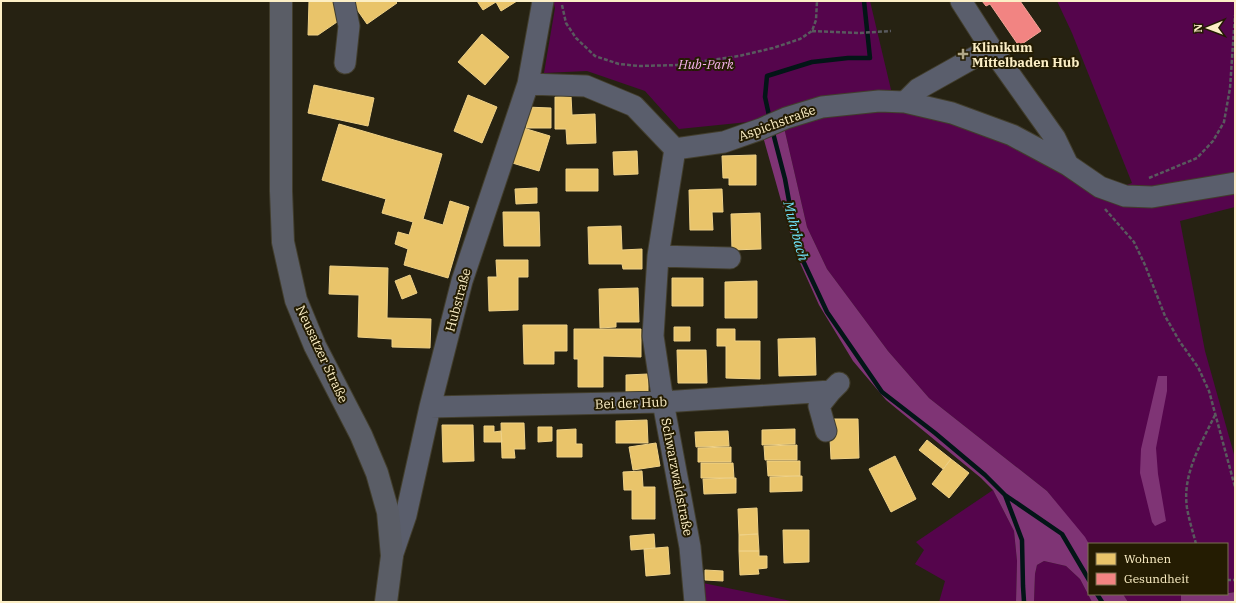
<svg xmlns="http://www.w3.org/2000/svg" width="1236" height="603" viewBox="0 0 1236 603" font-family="'IBM Plex Serif',serif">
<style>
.green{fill:#55054c}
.forest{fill:#7f3475}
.homes{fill:#e9c46a;stroke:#efd186}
.health{fill:#f28482;stroke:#f5a496}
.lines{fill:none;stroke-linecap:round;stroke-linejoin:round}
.stream{stroke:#031517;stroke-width:4.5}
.minor-casing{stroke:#423e2d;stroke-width:23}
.major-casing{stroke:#423e2d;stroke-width:24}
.path{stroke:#595a5e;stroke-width:2.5;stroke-dasharray:4 2;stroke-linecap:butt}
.minor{stroke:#5a5e6c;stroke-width:21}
.major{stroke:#5a5d66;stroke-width:22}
.poi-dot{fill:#b1a787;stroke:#241c02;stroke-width:1.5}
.labels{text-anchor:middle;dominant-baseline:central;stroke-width:4;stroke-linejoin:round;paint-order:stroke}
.poi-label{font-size:13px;font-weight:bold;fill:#fcefc6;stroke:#241c02;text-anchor:start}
.park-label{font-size:13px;font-style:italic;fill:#f7b2ec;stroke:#241c02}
.street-label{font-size:13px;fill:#fcefc6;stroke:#241c02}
.water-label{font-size:14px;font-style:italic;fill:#70e2f9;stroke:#241c02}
</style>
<rect width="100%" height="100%" fill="#262212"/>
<path class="green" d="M553,1H870L892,94L758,121L679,129L645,91L587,71L544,73L555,8Z
M1057,1H1235V177L1167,191L1119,188L1132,183L1072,33Z
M852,110L920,111L1016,145L1102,193L1235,188V207L1180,221L1205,351L1235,458V592L1227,593V544H1089L1047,491L929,398L888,351L827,269L807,227L783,123Z
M993,490L1014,531L1017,561L1016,602H939L945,581L915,564L924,550L916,542Z
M1044,561L1066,566L1080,579L1092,602H1034L1035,574L1037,565Z
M703,583L796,602H704Z
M1123,594H1181V602H1128Z"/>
<path class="forest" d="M783,123L807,227L827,269L888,351L929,398L1047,491L1085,537L1089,544V594H1123L1128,602H1092L1080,579L1066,566L1044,561L1037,565L1035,574L1034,602H1016L1017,561L1014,531L993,490L981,478L886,400L853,361L819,305L796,254L762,133Z
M1158,376H1167V391L1156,448L1158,474L1166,521L1155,526L1152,522L1140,473L1141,449Z
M1235,592V602H1181V594L1216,595Z"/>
<path class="homes" d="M309,1H338L337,22L318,35H308Z
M351,1H395L397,3L367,24Z
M477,1H517L501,11L496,2L483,10Z
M482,34L509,57L485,85L458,62Z
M314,85L374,98L368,126L308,113Z
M468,95L497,107L482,143L454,131Z
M571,96L572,115L595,114L596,143L567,144L566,129H555V97Z
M526,107L551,108V128H526Z
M339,124L442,154L423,219L443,225L450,201L469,207L448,278L404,265L408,249L395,244L398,232L409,235L413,222L382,213L386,199L322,180Z
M520,127L550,136L539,171L509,162Z
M637,151L638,174L614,175L613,152Z
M756,155V185H729V178H723L722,156Z
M566,169H598V191H566Z
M537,188V203L516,204L515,189Z
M722,189L723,212H712L713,230H690L689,190Z
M503,212H539L540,246H504Z
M760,213L761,249L732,250L731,214Z
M621,226L622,250L642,249V269H623L622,264H589L588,227Z
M496,260H528V277H518V310L489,311L488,277H497Z
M330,266L388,268L387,318L431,319L430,348L392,347V339L358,337L359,295L329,294Z
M410,275L417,293L402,299L395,281Z
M672,278H703V306H672Z
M757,281V318H725V282Z
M638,288L639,322H616V327L600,328L599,289Z
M523,325H567V351H554V364H524Z
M674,327H690V341H674Z
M574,329H641V357L603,356V387H578V359H574Z
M717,329H735V341H760V379L726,378V346H717Z
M815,338L816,375L779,376L778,339Z
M677,350H706L707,383H678Z
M648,374V393H626V375Z
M829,419H858L859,458L831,459Z
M647,420L648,443H616V421Z
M501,423H524L525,449H514L515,458H502Z
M442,425H473L474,461L443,462Z
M484,426H494V432L501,431L502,442H484Z
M538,427H552V441L538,442Z
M576,429V444H582V457H557V430Z
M795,429V444L762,445V430Z
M728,431L729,446L696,447L695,432Z
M927,440L951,459L943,469L919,450Z
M656,443L660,466L633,470L629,447Z
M797,445V460H765L764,446Z
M731,447V462H698V448Z
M895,456L916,499L891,512L869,469Z
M951,459L969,473L949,498L932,484Z
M767,461H800V476H768Z
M701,463H733L734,478H701Z
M642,471L643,487H655V519H632V490H624L623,472Z
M802,476V491L770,492V477Z
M736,478V493L704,494L703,479Z
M757,508L758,534L739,535L738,509Z
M783,530H809V562L784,563Z
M654,534L655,548L631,550L630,536Z
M758,534L759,551H739V535Z
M668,547L670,574L646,576L644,549Z
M739,551H759V556H767V568L758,569L759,574L740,575Z
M705,570L723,571V581L705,580Z"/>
<path class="health" d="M982,1H1020L1041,31L1019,46L990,4L986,6Z"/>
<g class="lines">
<path class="stream" d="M770,120L765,97L767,76L812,62L848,58H870L864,1
M772,129L785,179L798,250L827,312L882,392L935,433L985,475L1005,495L1022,540L1023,586L1024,602
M1005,495L1062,534L1089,580
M1097,594L1102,602"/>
<defs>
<path id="minor" d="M344,1L349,26L345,63
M991,48L1055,138L1068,165
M528,84L586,86L634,106L675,149
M905,102L918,89L991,48L961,1
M675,149L724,142L761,129L786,118L822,107L879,101L905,102L952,113L1012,135L1068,165L1100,187L1125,196L1152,197L1235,183
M675,149L658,256L653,336L663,402L690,547L695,602
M658,256L730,258
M430,407L663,402L831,391L839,383
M826,431L819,406L831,391
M392,556L406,515L430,407L462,281L528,84L543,1"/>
<path id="major" d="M281,1V191L283,242L296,300L315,346L361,435L377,473L388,512L392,556L386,602"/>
</defs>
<use href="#minor" class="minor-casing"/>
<use href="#major" class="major-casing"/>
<path class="path" d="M562,5L566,23L576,38L595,56L619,64L639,66L678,65L739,56L773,48L800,39L812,31L816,20L817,1
M812,31L858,33L891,31
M1149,178L1197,158L1213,141L1224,122L1230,88L1235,15
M1105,209L1134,242L1145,265L1165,316L1180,342L1198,367L1209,391L1235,487
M1196,544C1193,532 1189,520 1187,508C1182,474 1201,444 1215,415
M1227,580H1235"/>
<use href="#minor" class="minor"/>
<use href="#major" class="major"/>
</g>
<path class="poi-dot" d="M961 48h4v4h4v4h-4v4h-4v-4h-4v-4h4z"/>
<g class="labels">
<g class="poi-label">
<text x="972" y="47">Klinikum<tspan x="972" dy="15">Mittelbaden Hub</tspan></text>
</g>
<g class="park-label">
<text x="706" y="64">Hub-Park</text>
</g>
<g class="street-label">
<text transform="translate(777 123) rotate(-20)">Aspichstraße</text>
<text transform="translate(458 300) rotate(-75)">Hubstraße</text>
<text transform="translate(322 354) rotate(65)">Neusatzer Straße</text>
<text transform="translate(631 403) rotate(-2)">Bei der Hub</text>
<text transform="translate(677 477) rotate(79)">Schwarzwaldstraße</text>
</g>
<g class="water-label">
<text transform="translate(796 231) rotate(75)">Muhrbach</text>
</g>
</g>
<rect width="1236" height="603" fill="none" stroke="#fcefc6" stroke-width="4"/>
<rect x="1088" y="543" width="140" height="52" fill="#241c02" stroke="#7a7050"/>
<rect x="1096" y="553" width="20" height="12" fill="#e9c46a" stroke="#7a7050"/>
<text x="1124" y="563" font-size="12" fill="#fcefc6">Wohnen</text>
<rect x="1096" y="573" width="20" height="12" fill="#f28482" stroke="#7a7050"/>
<text x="1124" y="583" font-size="12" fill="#fcefc6">Gesundheit</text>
<g transform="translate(1208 28) rotate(269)" stroke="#241c02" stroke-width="3" paint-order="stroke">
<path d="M0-3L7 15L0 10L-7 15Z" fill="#fcefc6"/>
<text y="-6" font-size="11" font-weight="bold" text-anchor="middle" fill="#fcefc6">N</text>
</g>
</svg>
